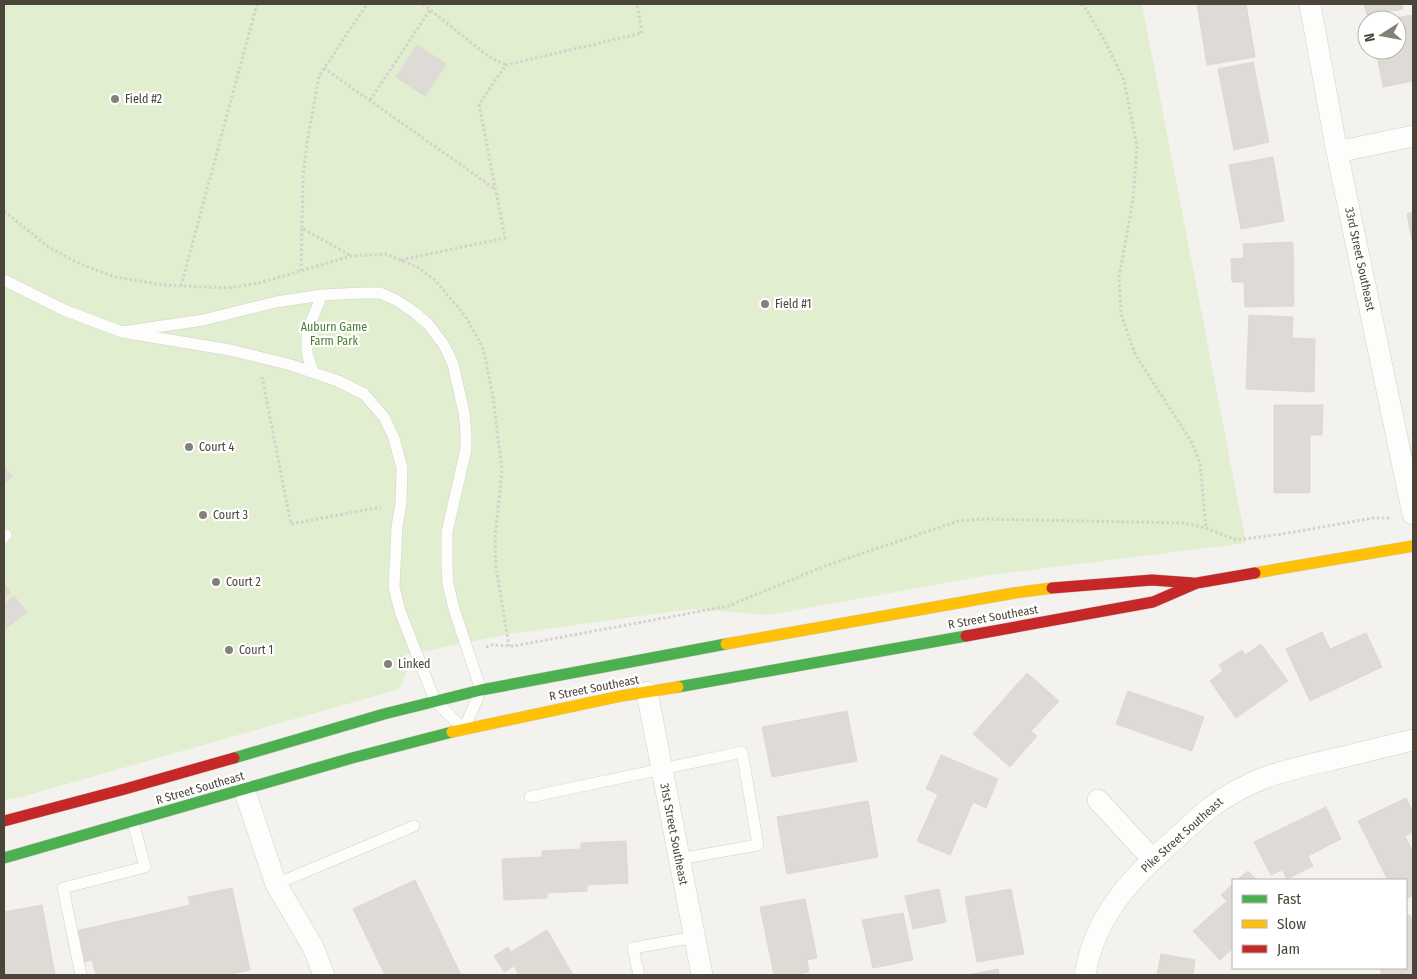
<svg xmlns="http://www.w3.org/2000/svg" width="1417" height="979" viewBox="0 0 1417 979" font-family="'Fira Sans Condensed',sans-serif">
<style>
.green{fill:#e1eecf}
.building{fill:#dedbd6;stroke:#dcd9d4}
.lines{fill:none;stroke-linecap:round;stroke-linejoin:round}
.lane-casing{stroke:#d2d0cb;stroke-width:12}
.street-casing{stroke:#d2d0cb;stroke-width:22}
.fast-casing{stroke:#d3cfc5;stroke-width:12}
.slow-casing{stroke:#d3cfc5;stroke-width:12}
.jam-casing{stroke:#d3cfc5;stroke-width:12}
.path{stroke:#d3d2cc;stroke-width:3;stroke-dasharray:2.5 2.5;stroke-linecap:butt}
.lane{stroke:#fdfdfc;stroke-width:11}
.street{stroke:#fdfdfc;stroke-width:21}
.fast{stroke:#4caf50;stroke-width:11}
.slow{stroke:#ffc107;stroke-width:11}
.jam{stroke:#c62828;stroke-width:11}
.poi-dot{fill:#868178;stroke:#fff;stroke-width:2}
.labels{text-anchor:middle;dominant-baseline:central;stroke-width:4.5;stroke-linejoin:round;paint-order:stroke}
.poi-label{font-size:12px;fill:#4b4439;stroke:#fff;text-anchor:start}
.street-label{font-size:12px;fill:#4b4439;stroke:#fff}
.park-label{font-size:12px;fill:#4a7f2a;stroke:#fff}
</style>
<rect width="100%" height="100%" fill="#f4f2ee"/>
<path class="green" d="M4,4H1142L1246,543L989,575L769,615L692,609L509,634L405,655L407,671L400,689L21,797L4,800Z"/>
<path class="building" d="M1197,4H1246L1255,57L1207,65Z
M1364,4H1402L1403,9L1367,15Z
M1413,15V81L1383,87L1376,50H1397V20H1383Z
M417,45L446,64L425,96L396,77Z
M1253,62L1269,142L1234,150L1218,69Z
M1273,157L1284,221L1241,229L1229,165Z
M1413,212V246L1407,214Z
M1293,242L1294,306L1245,307L1244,282H1232L1231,259L1244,258L1243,244Z
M1249,315L1293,317L1292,338L1315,339L1314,392L1246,389Z
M1274,405H1323L1322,435H1310V493H1274Z
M4,466L12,476L4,483Z
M4,584L11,592L4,598Z
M14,596L27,612L4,630V604Z
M1322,632L1330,649L1366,633L1382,667L1310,701L1286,649Z
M1261,644L1288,681L1236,718L1210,681L1223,671L1219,665L1242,650L1245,655Z
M1027,673L1059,701L1031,731L1037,736L1010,767L973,734Z
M1128,691L1204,717L1192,751L1116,724Z
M847,711L857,761L772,777L762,727Z
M941,755L998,779L986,808L973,802L950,855L917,841L938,794L926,789Z
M1406,798L1413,812V832L1405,836L1413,852V895L1406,899V880H1388L1358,821Z
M868,801L878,857L787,874L777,817Z
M1326,807L1341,839L1308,856L1313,866L1287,879L1282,870L1271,875L1254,842Z
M626,841L628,883L587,885V891L547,893V898L504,900L502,859L542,857V851L581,849V843Z
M1248,871L1257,880H1237Z
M415,880L461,975H385L353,909Z
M1233,884V948L1220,960L1193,931L1227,901L1221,895Z
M232,888L250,970L226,975H206V973L194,975H96L92,960L83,962L76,931L190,905L188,897Z
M939,889L946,922L913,929L905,896Z
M1011,889L1024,954L977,962L965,897Z
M805,899L817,958L807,960L809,972L793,975H774L760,907Z
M42,905L55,975H4V912Z
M903,913L913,960L873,968L862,920Z
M1410,915L1413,926V975H1382L1380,968H1406V917Z
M547,930L573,975H519L514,966L504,972L494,956L508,947L511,952Z
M1161,954L1195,960L1193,975H1157Z
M998,969L999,975H968Z"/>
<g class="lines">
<defs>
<path id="lane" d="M4,280L64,310L122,332L230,350L291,365L338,381L364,394L384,417L394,438L402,468L401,503L397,527L394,587L400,611L435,701L464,729L481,690L454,609L448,584L447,569V532L466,449V433L464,412L453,364L444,345L428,324L414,312L396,300L380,293H362L322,295L276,302L203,320L122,332
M313,372L307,353V332L322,295
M4,537L6,535
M530,797L742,752L758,845L679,859
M276,884L414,826
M81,975L63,888L145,867L133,821
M639,975L633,948L695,937"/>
<path id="street" d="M1310,4L1337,152L1413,514
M1337,152L1413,136
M647,692L702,975
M244,789L276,884L313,947L324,975
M1098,800L1153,860
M1085,975C1097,899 1154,860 1207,810C1251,777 1282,771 1334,759C1361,753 1387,746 1413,740"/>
<path id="fast" d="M678,687L966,636
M234,758L384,714L481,690L726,644
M4,858L352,758L452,732"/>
<path id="slow" d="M1255,573L1413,546
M726,644L1014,593L1052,588
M452,732L621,696L678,687"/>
<path id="jam" d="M1052,588L1152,580L1193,583
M966,636L1153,602L1197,583L1255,573
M4,821L125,789L234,758"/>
</defs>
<use href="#lane" class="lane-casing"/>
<use href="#street" class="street-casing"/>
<use href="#fast" class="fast-casing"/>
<use href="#slow" class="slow-casing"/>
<use href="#jam" class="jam-casing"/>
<path class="path" d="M423,4L489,57L506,65
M1081,4L1086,9L1106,43L1124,80L1137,146L1133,200L1119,277L1121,314L1135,354L1191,441L1200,463L1206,528
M324,68L495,189
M370,100L430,10
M4,211L47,246L80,264L115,277L165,285L228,288L259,283L351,256L386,254L419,268L435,280L466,317L483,348L493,397L502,470L495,539L496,567L509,646
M302,228L303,177L307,143L319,76L367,4
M401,260L505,238L479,104L506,65L642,33L637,4
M301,271L302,228L351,256
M181,286L257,4
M262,377L291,524L381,507
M486,647L492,645L514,646L728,606L825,566L958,521L983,519L1184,523L1206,528L1236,540L1282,534L1373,518H1390"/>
<use href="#lane" class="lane"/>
<use href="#street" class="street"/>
<use href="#fast" class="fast"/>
<use href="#slow" class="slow"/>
<use href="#jam" class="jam"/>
</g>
<g class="poi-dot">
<circle cx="115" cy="99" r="5"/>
<circle cx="765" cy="304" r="5"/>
<circle cx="189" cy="447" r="5"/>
<circle cx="203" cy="515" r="5"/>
<circle cx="216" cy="582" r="5"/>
<circle cx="229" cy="650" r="5"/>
<circle cx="388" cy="664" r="5"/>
</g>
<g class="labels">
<g class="poi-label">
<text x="125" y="99">Field #2</text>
<text x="775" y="304">Field #1</text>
<text x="199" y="447">Court 4</text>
<text x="213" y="515">Court 3</text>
<text x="226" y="582">Court 2</text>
<text x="239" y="650">Court 1</text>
<text x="398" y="664">Linked</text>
</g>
<g class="street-label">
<text transform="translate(1360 259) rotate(78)">33rd Street Southeast</text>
<text transform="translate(993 617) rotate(-10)">R Street Southeast</text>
<text transform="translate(594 688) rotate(-11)">R Street Southeast</text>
<text transform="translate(200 788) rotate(-16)">R Street Southeast</text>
<text transform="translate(674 834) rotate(79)">31st Street Southeast</text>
<text transform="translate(1182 835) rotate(-42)">Pike Street Southeast</text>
</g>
<g class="park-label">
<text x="334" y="327">Auburn Game<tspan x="334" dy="14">Farm Park</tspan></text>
</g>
</g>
<rect width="1417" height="979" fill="none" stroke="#4b4439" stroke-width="10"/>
<rect x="1232" y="879" width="175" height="90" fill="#ffffff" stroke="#b7b4b0"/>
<rect x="1242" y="895" width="25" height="8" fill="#4caf50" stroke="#b7b4b0"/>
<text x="1277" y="904" font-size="15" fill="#4b4439">Fast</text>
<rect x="1242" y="920" width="25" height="8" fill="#ffc107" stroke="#b7b4b0"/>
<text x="1277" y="929" font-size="15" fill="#4b4439">Slow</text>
<rect x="1242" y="945" width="25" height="8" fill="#c62828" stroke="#b7b4b0"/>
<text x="1277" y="954" font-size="15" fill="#4b4439">Jam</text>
<g transform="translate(1382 35) rotate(259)"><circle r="24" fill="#ffffff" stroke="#b7b4b0"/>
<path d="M0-4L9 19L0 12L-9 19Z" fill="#868178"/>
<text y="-8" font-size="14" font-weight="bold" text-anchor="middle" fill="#4b4439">N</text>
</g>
</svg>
